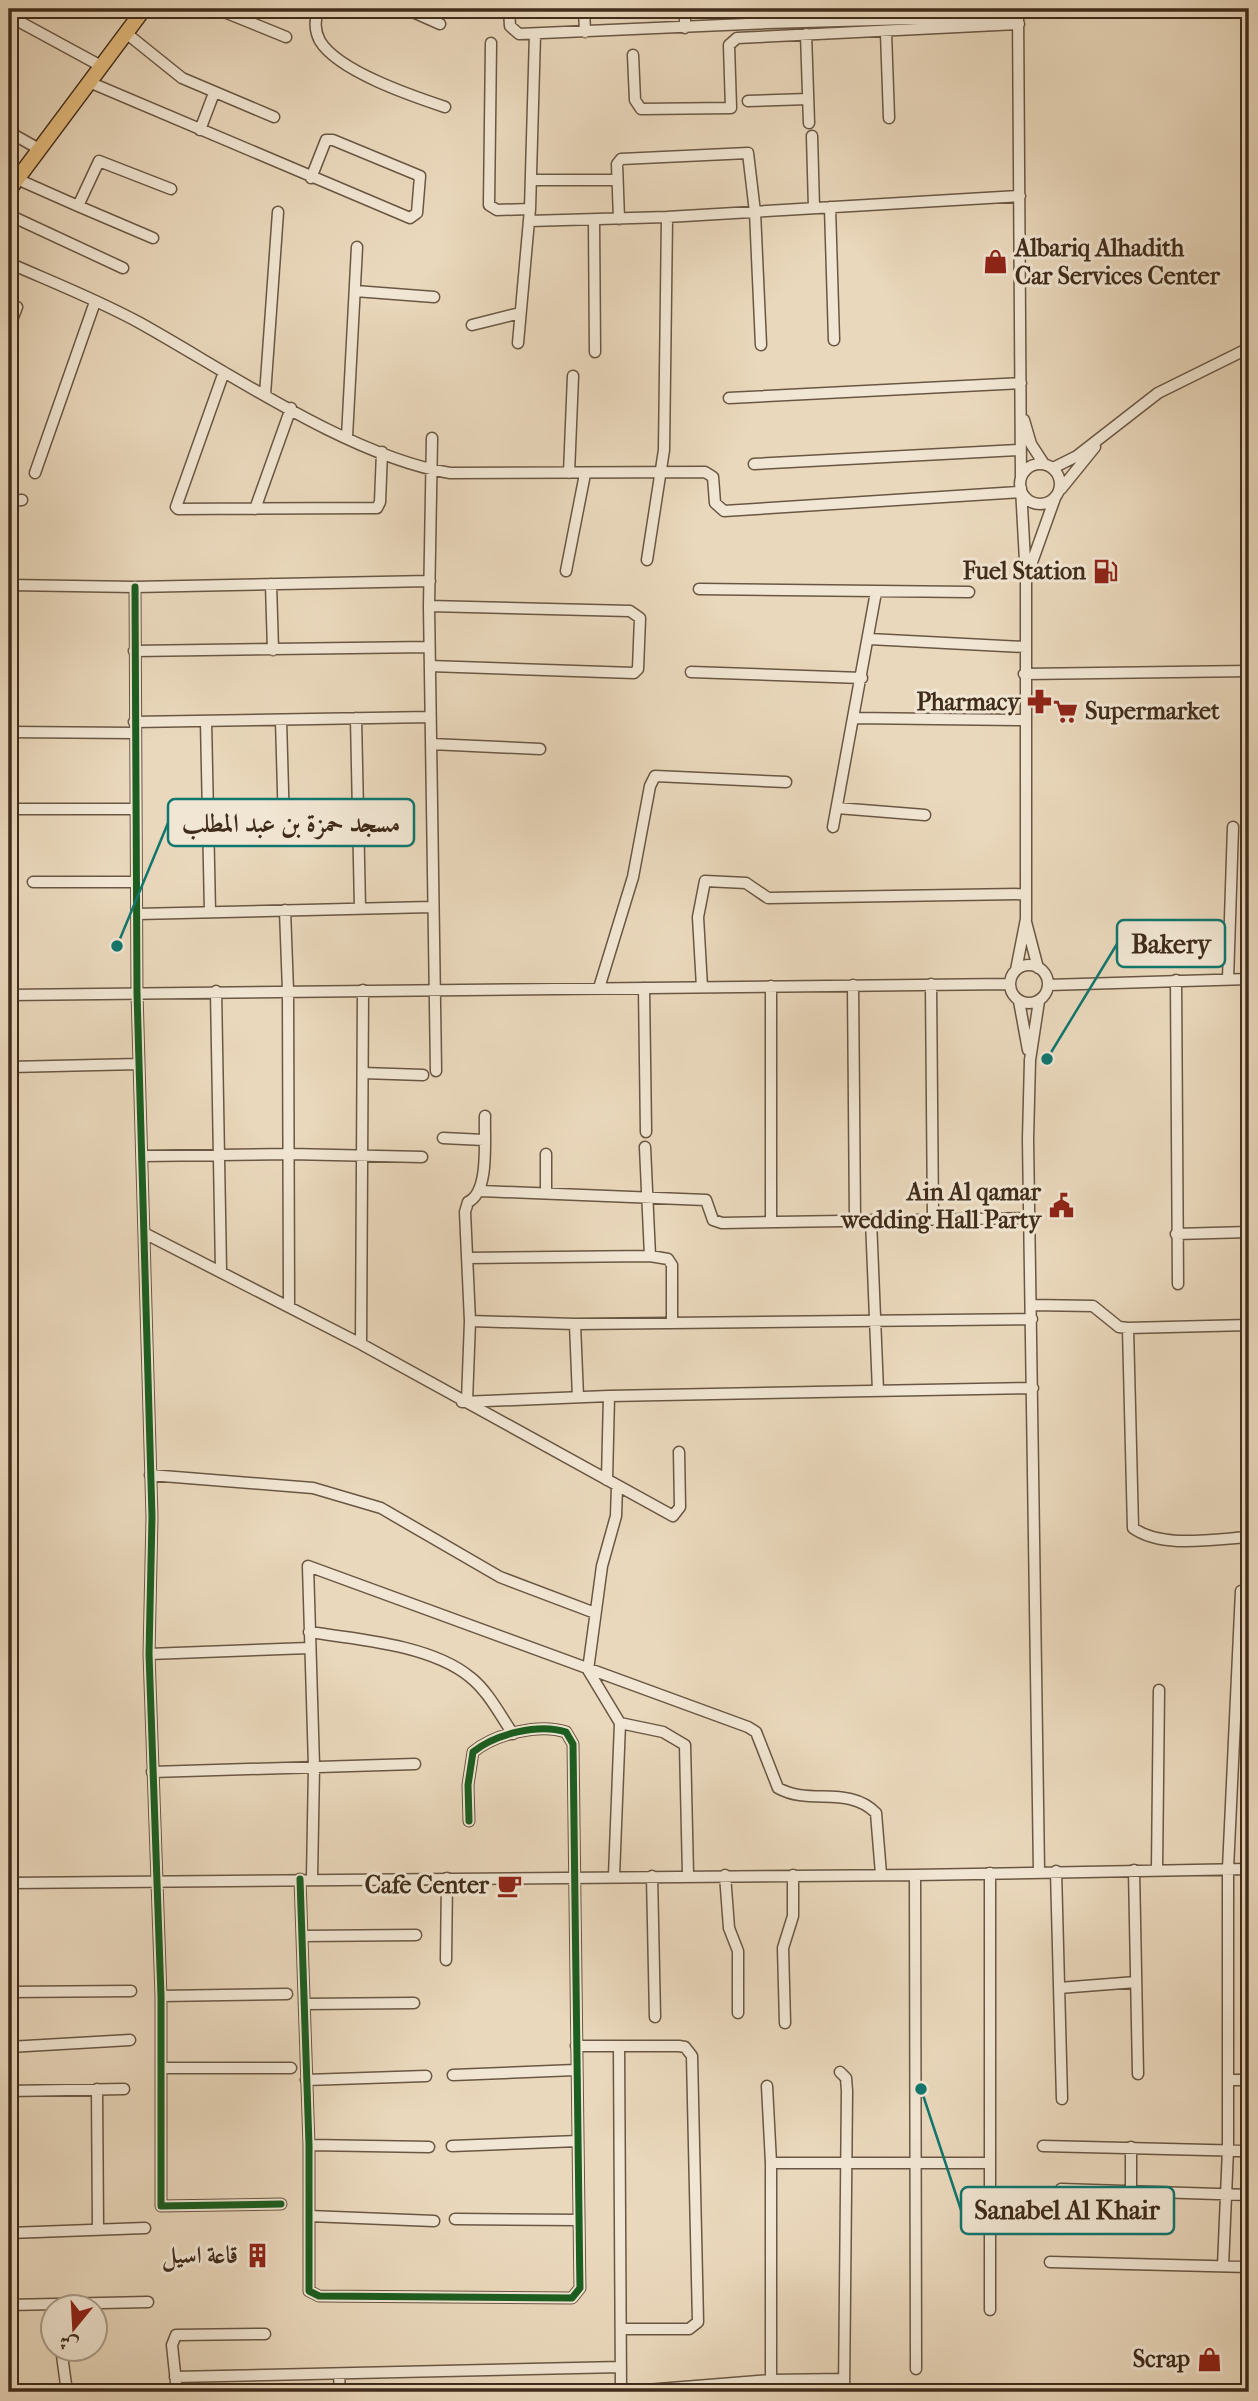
<svg xmlns="http://www.w3.org/2000/svg" width="1258" height="2401" viewBox="0 0 1258 2401" font-family="'IM FELL French Canon',Amiri,serif">
<style>
.lines{fill:none;stroke-linecap:round;stroke-linejoin:round}
.minor-casing{stroke:#6a5743;stroke-width:13}
.major-casing{stroke:#402c1b;stroke-width:17}
.minor{stroke:#f1e6d3;stroke-width:10}
.major{stroke:#e5bc7e;stroke-width:14}
.cycleway-casing{stroke:#f1e6d3;stroke-width:11}
.cycleway{stroke:#1b5e20;stroke-width:7}
.labels{text-anchor:middle;dominant-baseline:central;stroke-width:6;stroke-linejoin:round;paint-order:stroke}
.poi-label{font-size:24px;font-weight:bold;fill:#402c1b;stroke:#f1e6d3;text-anchor:end}
.leader{fill:none;stroke:#0f766e;stroke-width:2.5}
.callout-dot{fill:#0f766e;stroke:#f1e6d3;stroke-width:2.5}
.callout{fill:#f1e6d3;stroke:#0f766e;stroke-width:2.5}
.callout-label{font-size:26px;text-anchor:middle;font-weight:bold;fill:#402c1b}
</style>
<rect width="100%" height="100%" fill="#ead8bc"/>
<filter id="stains"><feTurbulence type="fractalNoise" baseFrequency=".00286" numOctaves="4"/><feColorMatrix values="0 0 0 0 .2 0 0 0 0 .09 0 0 0 0 .02 0 0 0 .5 -.17"/></filter>
<radialGradient id="worn" r=".72"><stop offset=".6" stop-color="#630" stop-opacity="0"/><stop offset="1" stop-color="#630" stop-opacity=".3"/></radialGradient>
<g class="lines">
<defs>
<path id="minor" d="M217,9L286,37
M318,9C315,20 314,30 320,41C338,71 412,96 445,107
M406,9L440,24
M509,9L510,26L519,34L767,23L1019,16
M584,9L585,32
M685,9V28
M1018,9L1021,478
M9,16L101,66
M126,33L182,78L274,117
M886,33L889,118
M806,34L809,123
M491,43L489,205L497,210L530,209
M633,55L635,100L641,109L731,108L729,45L737,38L1019,24
M89,82L410,218L417,213L420,176L333,140H326L311,178
M748,101L808,99
M200,130L214,93
M9,132L39,149
M812,136L814,208
M17,179L78,206L99,161L171,189
M531,180H617
M78,206L153,238
M830,207L834,340
M9,215L123,268
M619,219L617,164L621,159L748,153L755,212L761,345
M594,220L595,352
M529,221L667,217L1020,196
M9,263C52,282 98,300 140,323C228,372 351,457 450,473L705,472L713,477L715,503L724,511L1020,492
M355,291L434,297
M472,325L520,313
M9,328L17,307
M518,343L530,209L535,34
M224,372L176,507L178,509L377,508L380,502L382,452
M265,395L278,212
M729,398L1021,383
M1024,420L1031,444L1044,464
M347,437L357,247
M432,438L429,606L436,1071
M1020 484a20 20 0 1 1 40 0a20 20 0 1 1-40 0Z
M754,464L1020,450
M1053,468L1077,456L1158,393L1249,348
M35,473L95,302
M569,473L573,376
M1061,489L1095,447
M9,501L22,500
M255,509L291,408
M647,560L664,450L667,217
M566,571L585,474
M1026,579L1055,498
M271,584L273,650
M9,585L135,587L430,581
M135,587L137,993L152,1517L149,1654L161,1996V2206L281,2204
M699,589L969,592
M429,606L630,611L640,618L638,669L634,673L430,666
M869,639L1025,647
M134,651L429,647
M691,672L862,678
M1024,674L1249,671
M356,718L360,908
M854,718L1026,720
M281,720L284,826
M206,721L210,912
M134,722L430,717
M9,732L134,733
M431,744L540,749
M837,808L925,815
M9,809H136
M208,827L358,824
M833,827L876,592
M33,882H137
M285,910L288,991L289,1305
M137,914L431,907
M1026,922L1038,968
M1010 984a19 19 0 1 1 38 0a19 19 0 1 1-38 0Z
M1016,970L1026,919V579L1021,488
M1228,979L1233,827
M1176,980L1178,1284
M931,984L933,1219
M853,985L855,1221
M1048,985L1249,979
M771,986V1222
M702,987L698,917L705,881L746,883L768,898L1026,894
M599,988L633,877L650,786L655,776L786,782
M644,988L646,1132
M216,991L221,1270
M9,995L1009,984
M1019,1001L1028,1050
M10,1067L139,1064
M363,1073L423,1075
M9,1091L12,995
M443,1138L484,1140
M645,1147L650,1256
M546,1154V1193
M142,1156L290,1154L422,1157
M481,1191L706,1200L713,1220L722,1223L1030,1218
M871,1220L878,1391
M1249,1231V1285
M146,1234L361,1344L673,1516L680,1507L679,1452
M1176,1234L1249,1232
M467,1258L650,1256L668,1259L672,1265V1323
M1032,1305L1093,1306L1119,1327L1128,1328L1249,1325
M470,1321L575,1324L1032,1319
M575,1324L578,1397
M1128,1328L1133,1528C1162,1549 1215,1539 1249,1537
M361,1344L363,990
M467,1401L470,1321L465,1212L468,1202C490,1192 484,1139 485,1116
M462,1402L609,1396L1033,1388
M150,1475L313,1488L381,1508L500,1577L595,1613
M607,1480L609,1396
M309,1632C357,1639 431,1645 470,1677C488,1691 500,1715 513,1734
M149,1654L309,1648
M620,1723L663,1732L685,1745L688,1875
M152,1772L415,1764
M1157,1869L1159,1690
M1134,1870L1138,2074
M1039,1871L1028,1139L1030,1060L1039,1001
M1056,1871L1062,2099
M725,1875L729,1928L738,1951V2013
M915,1875L916,2369
M614,1876L620,1723L588,1670L602,1566L616,1516L617,1486
M652,1876L655,2017
M300,1879L309,2145V2291L319,2296L572,2298L580,2288C577,2107 577,1926 573,1744L566,1732C539,1723 495,1734 473,1752L468,1785L469,1821
M312,1879L314,1766L308,1566L748,1727L756,1732L778,1788C810,1806 848,1785 876,1813L881,1874
M9,1883L915,1875L1249,1869
M302,1936L416,1935
M446,1960L447,1878
M1059,1988L1136,1982
M9,1992L131,1991
M161,1996L287,1994
M304,2004L414,2003
M785,2023L783,1948L793,1916V1875
M576,2046H679L685,2047L692,2056L698,2322L689,2329H622
M619,2046L621,2392
M9,2047L130,2040
M161,2068H291
M840,2072L846,2078L847,2091L844,2392
M453,2075L575,2070
M306,2080L426,2076
M1228,2080H1249
M767,2086L771,2163
M97,2089L98,2229
M9,2091L124,2089
M309,2145L429,2147
M452,2146L578,2141
M1043,2146L1249,2151
M1061,2189L1249,2195
M1131,2191V2147
M309,2216L434,2221
M455,2219L579,2220
M9,2233L145,2228
M1050,2262L1249,2267
M1223,2266L1228,2149V1869L1241,1591
M9,2305L148,2302
M990,2310V1873
M61,2348L67,2392
M339,2375L340,2392
M175,2377L621,2367
M771,2380V2163H989
M177,2392L172,2345L176,2335L265,2334
M621,2392L771,2380L844,2379"/>
<path id="major" d="M9,190L144,9"/>
</defs>
<use href="#minor" class="minor-casing"/>
<use href="#major" class="major-casing"/>
<use href="#minor" class="minor"/>
<use href="#major" class="major"/>
<defs>
<path id="cycleway" d="M135,587L137,993L152,1517L149,1654L161,1996V2206L281,2204
M300,1879L309,2145V2291L319,2296L572,2298L580,2288C577,2107 577,1926 573,1744L566,1732C539,1723 495,1734 473,1752L468,1785L469,1821"/>
</defs>
<use href="#cycleway" class="cycleway-casing"/>
<use href="#cycleway" class="cycleway"/>
</g>
<defs>
<symbol id="shop-bare" viewBox="-9 -9 18 18"><path d="M-5-2.5h2.3a2.7 3.5 0 0 1 5.4 0H5L5.5 6h-11ZM-1.5-2.5h3a1.5 2.3 0 0 0-3 0Z" fill="#8f2418" stroke="#f1e6d3" stroke-width="2.5" paint-order="stroke"/></symbol>
<symbol id="fuel-bare" viewBox="-9 -9 18 18"><path d="M-5.5-6h7V0h2V4h1.3V-2.5L3-4.5l.8-.8L6-3V5H2.5V1h-1V6h-7ZM-4.2-4.7v3.2H.2V-4.7Z" fill="#8f2418" stroke="#f1e6d3" stroke-width="2.5" paint-order="stroke"/></symbol>
<symbol id="pharmacy-bare" viewBox="-9 -9 18 18"><path d="M-2-6h4v4h4v4h-4v4h-4v-4h-4v-4h4Z" fill="#8f2418" stroke="#f1e6d3" stroke-width="2.5" paint-order="stroke"/></symbol>
<symbol id="supermarket-bare" viewBox="-9 -9 18 18"><path d="M-6-5.5h2.5l.6 2H6L4.5 2H-2.5L-4.4-4H-6ZM-1.5 3.2a1.3 1.3 0 1 0 .1 0ZM3 3.2a1.3 1.3 0 1 0 .1 0Z" fill="#8f2418" stroke="#f1e6d3" stroke-width="2.5" paint-order="stroke"/></symbol>
<symbol id="civic-bare" viewBox="-9 -9 18 18"><path d="M-.6-6.5H3V-4.5H.6V-3L4-1V1h2V6H-6V1h2V-1L-.6-3ZM-1.2 2.5V6h2.4V2.5Z" fill="#8f2418" stroke="#f1e6d3" stroke-width="2.5" paint-order="stroke"/></symbol>
<symbol id="cafe-bare" viewBox="-9 -9 18 18"><path d="M-5.5-4.5H6V0H3Q3 3.5 0 3.5H-2.5Q-5.5 3.5-5.5 0ZM3-3.2v2h1.7v-2ZM-6 4.5H4V6H-6Z" fill="#8f2418" stroke="#f1e6d3" stroke-width="2.5" paint-order="stroke"/></symbol>
<symbol id="building-bare" viewBox="-9 -9 18 18"><path d="M-4-6H4V6H1V3H-1V6H-4ZM-2.5-4.3h1.7v1.8h-1.7ZM.8-4.3h1.7v1.8H.8ZM-2.5-1h1.7V.8h-1.7ZM.8-1h1.7V.8H.8Z" fill="#8f2418" stroke="#f1e6d3" stroke-width="2.5" paint-order="stroke"/></symbol>
</defs>
<g fill-rule="evenodd">
<use href="#shop-bare" x="978" y="244" width="35" height="35"/>
<use href="#fuel-bare" x="1088" y="554" width="35" height="35"/>
<use href="#pharmacy-bare" x="1022" y="684" width="35" height="35"/>
<use href="#supermarket-bare" x="1048" y="694" width="35" height="35"/>
<use href="#civic-bare" x="1044" y="1188" width="35" height="35"/>
<use href="#cafe-bare" x="492" y="1868" width="35" height="35"/>
<use href="#building-bare" x="240" y="2238" width="35" height="35"/>
<use href="#shop-bare" x="1192" y="2342" width="35" height="35"/>
</g>
<g class="labels">
<g class="poi-label">
<text x="1015" y="248" text-anchor="start">Albariq Alhadith<tspan x="1015" dy="28">Car Services Center</tspan></text>
<text x="1086" y="571">Fuel Station</text>
<text x="1020" y="702">Pharmacy</text>
<text x="1085" y="711" text-anchor="start">Supermarket</text>
<text x="1041" y="1192">Ain Al qamar<tspan x="1041" dy="28">wedding Hall Party</tspan></text>
<text x="489" y="1885">Cafe Center</text>
<text x="238" y="2255">قاعة اسيل</text>
<text x="1190" y="2359">Scrap</text>
</g>
</g>
<path class="leader" d="M117 946L168 823M1047 1059L1117 944M921 2089L961 2210"/>
<g class="callout-dot">
<circle cx="117" cy="946" r="7"/>
<circle cx="1047" cy="1059" r="7"/>
<circle cx="921" cy="2089" r="7"/>
</g>
<g class="callout">
<rect x="168" y="799" width="246" height="47" rx="7"/>
<rect x="1117" y="920" width="108" height="47" rx="7"/>
<rect x="961" y="2187" width="213" height="47" rx="7"/>
</g>
<g class="callout-label">
<text x="291" y="832">مسجد حمزة بن عبد المطلب</text>
<text x="1171" y="953">Bakery</text>
<text x="1067" y="2219">Sanabel Al Khair</text>
</g>
<rect width="1258" height="2401" fill="none" stroke="#ead8bc" stroke-width="35"/>
<rect x="10" y="10" width="1237" height="2380" fill="none" stroke="#402c1b" stroke-width="3.5"/>
<rect x="18" y="18" width="1223" height="2366" fill="none" stroke="#402c1b" stroke-width="2"/>
<g transform="translate(74 2328) rotate(198)"><circle r="33" fill="#f1e6d3" stroke="#aa9c89" stroke-width="2"/>
<path d="M0-5L12 26L0 18L-12 26Z" fill="#8f2418"/>
<text y="-10" font-size="19" font-weight="bold" text-anchor="middle" fill="#402c1b">ش</text>
</g>
<rect width="100%" height="100%" filter="url(#stains)"/>
<rect width="100%" height="100%" fill="url(#worn)"/>
</svg>
